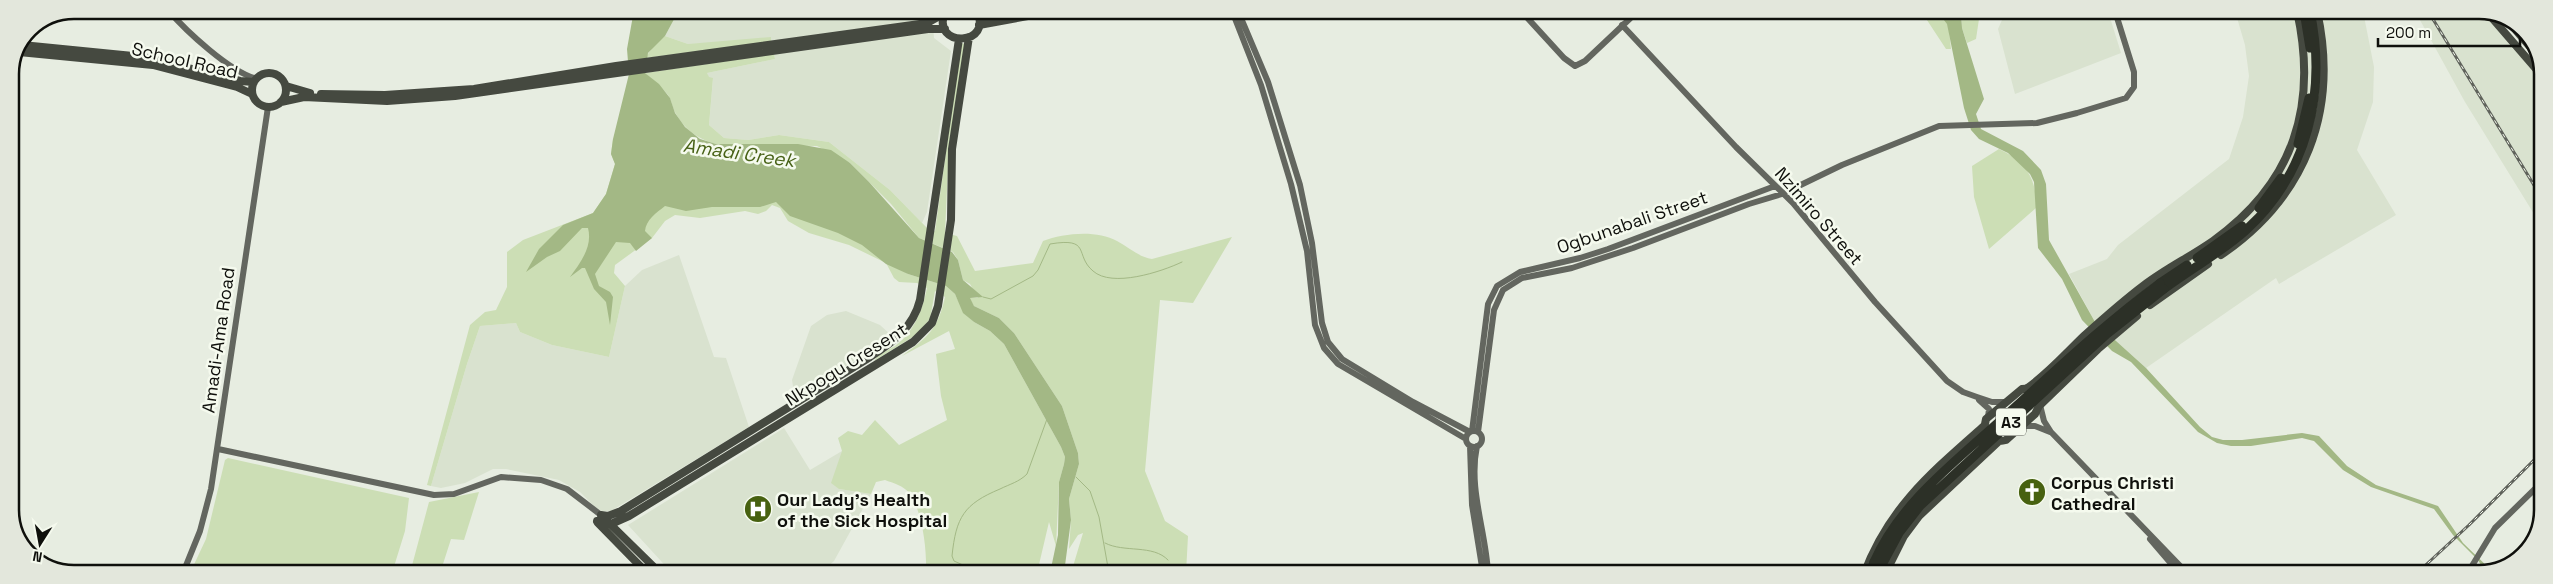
<svg xmlns="http://www.w3.org/2000/svg" width="2553" height="584" viewBox="0 0 2553 584" font-family="'Space Grotesk',sans-serif">
<style>
.built{fill:#d9e2cf}
.green{fill:#ccdeb5}
.water{fill:#a3b885}
.lines{fill:none;stroke-linecap:round;stroke-linejoin:round}
.stream{stroke:#a3b885;stroke-width:1}
.secondary{stroke:#63665f;stroke-width:6}
.primary{stroke:#454940;stroke-width:8}
.highway{stroke:#2c3027;stroke-width:9}
.rail-casing{stroke:#5f625b;stroke-width:3}
.rail{stroke:#f5faee;stroke-width:1;stroke-dasharray:4;stroke-linecap:butt}
.highway-bridge{stroke:#2c3027;stroke-width:9}
.labels{text-anchor:middle;dominant-baseline:central;stroke-width:5;stroke-linejoin:round;paint-order:stroke}
.shield{fill:#f5faee;stroke:#545650;stroke-width:1}
.shield-label{font-size:16px;font-weight:bold;fill:#0f100c}
.street-label{font-size:18px;fill:#0f100c;stroke:#f5faee}
.poi-label{font-size:18px;font-weight:bold;fill:#0f100c;stroke:#f5faee;text-anchor:start}
.water-label{font-size:19px;font-style:italic;fill:#486217;stroke:#f5faee}
.rim{fill:none;stroke:#0f100c;stroke-width:2.5}
</style>
<rect width="100%" height="100%" fill="#e7ede1"/>
<path class="built" d="M679,10H934L932,13L934,38L951,51L927,212L922,223L890,190L829,142L779,135L748,140L724,138L709,125L713,79L708,78L707,73L775,59L771,42L688,44L665,36Z
M2001,11H2108L2121,53L2015,94L1998,29L2002,20Z
M2235,11H2363L2374,67L2373,102L2357,150L2396,215L2279,284L2276,278L2146,368L2095,322L2069,274L2107,259L2118,245L2229,159L2243,117L2249,76L2245,45Z
M2415,11H2482L2543,81L2542,227L2465,102Z
M679,255L714,357L726,358L749,427L611,511H602L596,508L580,492L559,480L506,469H493L465,483L441,488L431,486L467,364L480,326L516,323L520,332L552,345L609,357L625,286L642,270Z
M846,311L880,325L892,336L795,399L792,380L811,326L827,315Z
M784,428L810,470L842,451L839,489L871,494L834,561L821,573H672L628,525Z"/>
<path class="green" d="M1921,11H1947L1951,49H1946Z
M1962,11H2002L1979,19L1976,39L1967,43L1962,28Z
M665,36L688,44L771,37V42L645,58L656,43Z
M966,43L949,145L945,233L957,236L975,271L1033,263L1043,241C1064,233 1097,230 1117,241C1129,247 1138,257 1152,259L1232,237L1193,303L1160,300L1145,471L1165,521L1188,536L1186,573H1071L1083,533L1078,535L1069,549L1071,520L1069,499L1079,464L1078,453L1062,406L1014,333L999,318L974,306L969,298H978L970,284L963,280L958,260L953,252L919,238L891,204L850,163L817,146L716,144C698,139 685,130 676,114C672,108 672,101 668,95C661,86 653,81 645,73L774,54L775,59L707,73L709,77L713,78L709,125L724,138L748,140L779,135L829,142L890,190L927,228L935,231L961,44Z
M613,139L651,202L771,199L817,214L908,274L946,286L955,294L964,313L974,322L990,331L1004,344L1061,447L1065,457L1064,464L1059,482L1056,546L1049,522L1037,573H926C927,552 923,511 909,493C904,486 893,483 885,480L876,482L871,494L839,489L831,483L842,451L838,438L848,431L862,435L875,420L899,445L947,420L941,396L936,354L955,349L949,331L902,356C928,337 938,329 945,297L935,291L930,319L916,335L874,361C876,356 888,350 895,346C914,332 922,311 927,288L917,283L899,282L894,278L886,263L849,245L809,233L788,221L780,208L772,205L766,211L758,214L745,211L700,218L675,215L665,221L652,238L615,265L614,273L625,286L609,357L552,345L520,332L516,323L480,326L467,364L431,486L427,485L470,325L485,312L496,310L507,287V252L523,240L593,213L606,194L615,164L611,154Z
M1999,149C2026,161 2037,179 2036,208L1989,249L1974,197L1972,166Z
M228,458L409,498L405,531L392,573H190L206,539L225,460Z
M479,492L464,540L451,539L443,564L456,571L455,573H410L429,502Z"/>
<path class="water" d="M634,10H679L665,36L648,53L645,73L659,84L670,98L675,113L685,127L700,139L716,144H798L831,150L850,163L869,182L919,238L952,252L958,260L963,280L983,297L970,298L974,306L999,318L1014,333L1062,406L1078,453L1079,464L1069,499L1071,520L1064,573H1050L1058,535L1059,482L1064,464L1065,457L1061,447L1004,344L990,331L974,322L963,313L955,294L946,286L908,274L886,264L862,245L838,233L790,216L776,202L760,207H712L686,211L665,206C656,213 646,220 645,231L652,238L636,251L630,243L616,242L595,274L599,286L610,292L613,297L610,325L606,302L594,289L585,268H582L570,277C580,263 593,247 588,228H582L560,251L547,257L526,272L539,249L563,225L593,213L606,194L615,164L611,154L613,139L629,74L627,49Z
M1937,11H1961L1962,28L1984,99L1976,114L1981,129L2023,151L2041,170L2046,184L2049,240L2095,322L2146,368L2200,427L2212,437L2223,440H2242L2302,433L2319,436L2347,466L2376,485L2438,506L2463,543L2491,570L2485,572L2478,560L2453,535L2434,509L2371,487L2343,470L2314,441L2302,438L2251,446H2231L2217,443L2198,432L2131,362L2112,351L2082,320L2062,279L2038,248L2034,182L2030,174L2008,153L1979,139L1971,130L1964,108L1947,24Z"/>
<g class="lines">
<path class="stream" d="M983,297L991,299L1033,276L1038,270L1050,244C1092,237 1074,255 1093,271C1112,288 1161,272 1182,262
M1076,477L1090,491L1099,517L1109,573
M1105,543C1124,553 1153,544 1168,560
M970,573L963,565L954,561L952,556C956,517 964,504 1000,489C1010,484 1019,482 1027,474L1047,419"/>
<path class="secondary" d="M168,10C186,31 230,72 257,79
M1232,11L1261,85L1291,184L1307,251L1315,325L1324,348L1338,364L1466,439
M1238,11L1268,82L1300,185L1312,243L1322,323L1328,342L1342,359L1413,402L1470,432
M1521,11L1564,58L1575,66L1585,61L1638,11
M1622,25L1736,147L1793,203L1875,302L1947,381L1963,392L1977,397L1992,402H2006
M1979,400L1989,409L1988,417
M2040,405L2044,421L2051,432L2188,574
M2021,426H2035L2050,432
M1466 439a8 8 0 1 1 16 0a8 8 0 1 1-16 0Z
M1472,431L1488,304L1497,286L1520,272L1580,258L1608,249L1775,186
M1478,432L1494,310L1503,290L1522,278L1572,268L1633,248L1749,204L1782,194L1842,165L1939,126L2037,123L2077,113L2126,98L2134,87V72L2115,11
M1470,446L1472,505L1483,573
M1477,446C1468,489 1486,531 1488,573
M218,449L434,495L454,494L501,477L541,480L567,489L601,515
M2150,539L2180,574
M183,573L200,531L211,489L268,107
M2467,574L2495,528L2542,482"/>
<path class="primary" d="M977,10L988,15L1020,11
M2486,11L2543,77
M945,12C930,49 996,46 976,10
M2508,21L2537,55
M979,25L1055,11
M22,45L143,57L240,81L254,82
M19,52L153,65L237,87L252,94
M252 90a17 17 0 1 1 34 0a17 17 0 1 1-34 0Z
M286,86L310,93
M321,94L385,95L474,89L616,66L927,23L945,13
M281,102L304,97L387,101L455,96L928,29H945
M2221,255C2306,197 2339,111 2317,11
M2150,305L2208,264
M2022,389C2032,388 2039,392 2041,402L2035,414L2006,440C1996,443 1988,439 1984,429L1986,419Z
M2026,389C2048,374 2066,353 2085,335C2104,318 2123,301 2143,286C2165,269 2190,257 2213,241C2294,183 2318,106 2297,11
M2040,405L2098,349L2137,316
M601,515L608,516L621,511L870,357C893,342 913,328 920,300L959,39
M597,521L611,524L629,516L913,342L932,323L938,306L951,220L952,149L969,37
M608,522L660,573
M598,523L647,573
M1864,574C1889,507 1932,472 1984,426
M1885,574L1904,536L1919,516L1999,441"/>
<path class="highway" d="M2304,11L2310,48
M2298,144L2309,98
M2259,208L2281,178
M2197,258L2242,226
M2160,283L2187,265
M2164,289C2191,269 2220,253 2245,231C2308,174 2327,92 2310,11
M1870,574L1874,562"/>
<defs>
<path id="rail" d="M2428,11L2543,200
M2416,574L2469,525L2542,452"/>
</defs>
<use href="#rail" class="rail-casing"/>
<use href="#rail" class="rail"/>
<path class="highway-bridge" d="M1874,562C1900,503 1955,462 2002,419C2054,372 2103,325 2160,283
M1878,572L1899,533L1920,506L2107,334L2164,289"/>
</g>
<defs>
<symbol id="church-disc" viewBox="-11 -11 22 22"><circle r="9.5" fill="#476110" stroke="#f5faee"/><path d="M-1.2-6h2.4v3.5h3.3v2.4h-3.3V6h-2.4V-.1h-3.3v-2.4h3.3Z" fill="#fff"/></symbol>
<symbol id="hospital-disc" viewBox="-11 -11 22 22"><circle r="9.5" fill="#476110" stroke="#f5faee"/><path d="M-5-5h3v3.5h4V-5h3V5h-3V1.5h-4V5h-3Z" fill="#fff"/></symbol>
</defs>
<g fill-rule="evenodd">
<use href="#church-disc" x="2016" y="476" width="32" height="32"/>
<use href="#hospital-disc" x="742" y="493" width="32" height="32"/>
</g>
<g class="labels">
<rect class="shield" x="1996" y="408.5" width="30" height="27" rx="4"/>
<g class="shield-label">
<text x="2011" y="422">A3</text>
</g>
<g class="street-label">
<text transform="translate(185 60) rotate(13)">School Road</text>
<text transform="translate(1819 216) rotate(49)">Nzimiro Street</text>
<text transform="translate(1632 222) rotate(-19)">Ogbunabali Street</text>
<text transform="translate(218 340) rotate(-82)">Amadi-Ama Road</text>
<text transform="translate(846 364) rotate(-32)">Nkpogu Cresent</text>
</g>
<g class="poi-label">
<text x="2051" y="482">Corpus Christi<tspan x="2051" dy="21">Cathedral</tspan></text>
<text x="777" y="499">Our Lady's Health<tspan x="777" dy="21">of the Sick Hospital</tspan></text>
</g>
<g class="water-label">
<text transform="translate(739 153) rotate(8)">Amadi Creek</text>
</g>
</g>
<path d="M0 0H2553V584H0ZM74 19H2479A55 55 0 0 1 2534 74V510A55 55 0 0 1 2479 565H74A55 55 0 0 1 19 510V74A55 55 0 0 1 74 19Z" fill="#e3e7dc" fill-rule="evenodd"/>
<path class="rim" d="M74 19H2479A55 55 0 0 1 2534 74V510A55 55 0 0 1 2479 565H74A55 55 0 0 1 19 510V74A55 55 0 0 1 74 19Z"/>
<g transform="translate(40 544) rotate(191)" stroke="#f5faee" stroke-width="4" paint-order="stroke">
<path d="M0-4L9 19L0 12L-9 19Z" fill="#0f100c"/>
<text y="-8" font-size="14" font-weight="bold" text-anchor="middle" fill="#0f100c">N</text>
</g>
<path d="M2378 38v8h142v-8" fill="none" stroke="#0f100c" stroke-width="2.5"/>
<text x="2386" y="38" font-size="15" fill="#0f100c" stroke="#f5faee" stroke-width="4" paint-order="stroke">200 m</text>
</svg>
